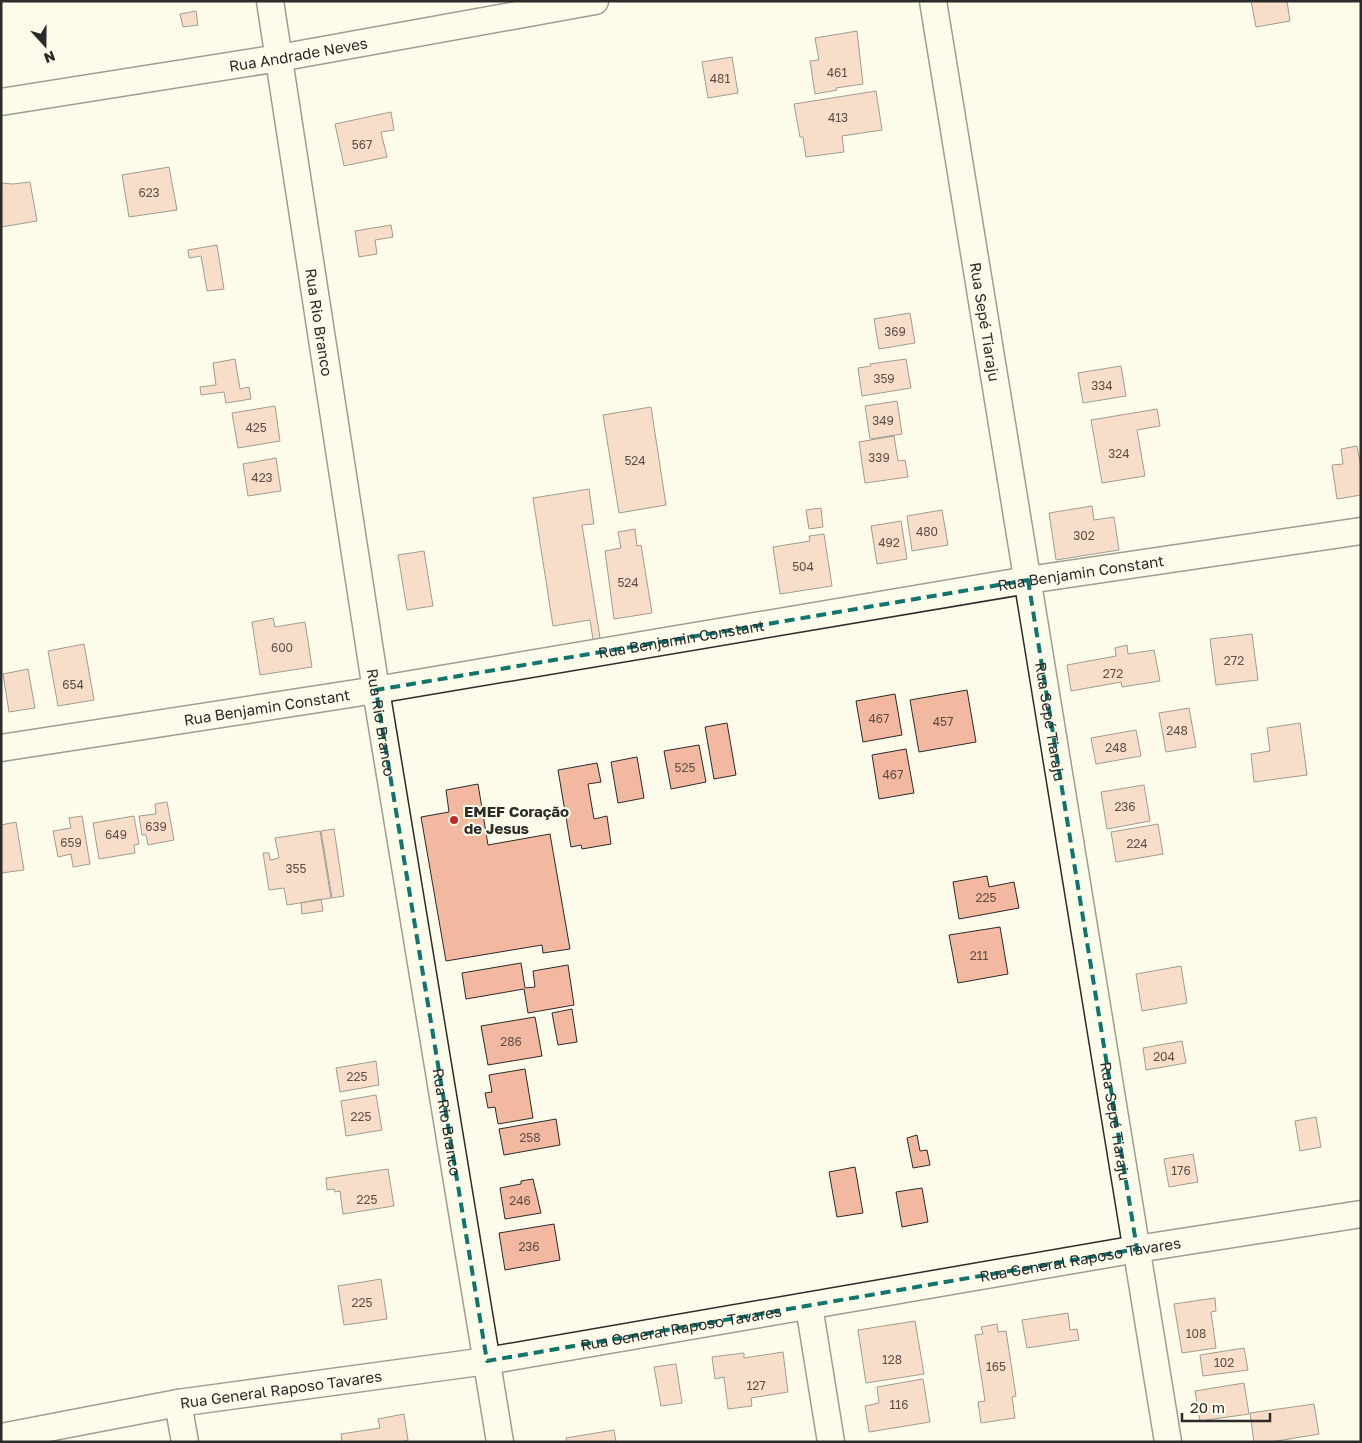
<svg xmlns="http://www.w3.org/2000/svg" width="1362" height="1443" viewBox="0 0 1362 1443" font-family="'Golos Text',sans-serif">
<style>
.building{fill:#f2b8a0;stroke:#2b2b2b}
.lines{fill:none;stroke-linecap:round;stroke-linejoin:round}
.street-casing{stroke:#2b2b2b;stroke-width:29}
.street{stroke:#fdfbea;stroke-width:26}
.marked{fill:none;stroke:#0f766e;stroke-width:4;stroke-dasharray:10 6;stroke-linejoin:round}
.poi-dot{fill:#c62828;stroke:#fdfbea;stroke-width:2}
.labels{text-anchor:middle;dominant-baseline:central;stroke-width:4;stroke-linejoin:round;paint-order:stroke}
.number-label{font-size:12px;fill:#5d4e48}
.street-label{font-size:15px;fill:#2b2b2b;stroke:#fdfbea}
.poi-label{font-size:15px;font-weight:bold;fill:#2b2b2b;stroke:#fdfbea;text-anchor:start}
</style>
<rect width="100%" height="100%" fill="#fdfbea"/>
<path class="building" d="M1251,1H1287L1290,21L1256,27Z
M196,11L198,25L183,27L180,14Z
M857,31L863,84L836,88L837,90L815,94L810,61L819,60L815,38Z
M732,57L738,93L708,98L702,62Z
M876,91L882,130L842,136L844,152L806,157L803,137H800L794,104Z
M391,112L394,130L381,132L387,157L344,166L335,124Z
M169,167L177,210L129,217L122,175Z
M30,182L37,221L1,227V183L13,184Z
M391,225L393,237L375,240L377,254L359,257L355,231Z
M217,245L224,289L207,291L201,256L189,258L188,250Z
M910,313L915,343L879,349L874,319Z
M235,359L240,389L249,387L251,399L226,403L224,392L201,395L200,387L216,385L213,363Z
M906,359L911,388L862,396L858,368L871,366L870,364Z
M1121,366L1126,396L1083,403L1078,373Z
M897,401L902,434L870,439L865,406Z
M275,406L280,441L238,448L232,413Z
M651,407L666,505L619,513L603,415Z
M1157,409L1160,426L1137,430L1145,476L1102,483L1091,420Z
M894,436L898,461L905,460L908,477L865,483L859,442Z
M1357,446L1361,467V495L1337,499L1332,465L1343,464L1341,449Z
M276,458L281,491L248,496L243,464Z
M589,489L594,524L582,525L601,644L594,646L590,620L553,626L533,498Z
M1092,506L1094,520L1114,517L1119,550L1056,560L1049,513Z
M821,508L823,527L809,529L806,510Z
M942,510L948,545L912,551L907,516Z
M901,521L907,559L877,564L871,526Z
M635,529L637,546L641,545L652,613L614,619L605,551L621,548L618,532Z
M824,534L832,586L780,594L773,547L810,541L809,536Z
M424,551L433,606L407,610L398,555Z
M273,618L275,627L305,622L312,667L260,675L252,622Z
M1252,634L1258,680L1216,685L1210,639Z
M84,644L94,700L58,706L48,651Z
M1127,645L1128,654L1154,650L1160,681L1122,687L1121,682L1071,691L1067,665L1116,656L1115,648Z
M28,669L35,708L9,712L3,674Z
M967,690L976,742L919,752L910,700Z
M895,694L902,735L863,742L856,701Z
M1189,708L1196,747L1166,752L1159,713Z
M727,723L736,775L714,779L705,727Z
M1300,723L1307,775L1254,782L1251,754L1270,751L1267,728Z
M1136,730L1141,756L1096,764L1091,738Z
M699,745L706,782L671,789L664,751Z
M906,749L914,793L879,799L872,755Z
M637,757L644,798L618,803L611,762Z
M597,763L601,782L588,784L594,819L607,816L611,844L582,849L581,845L571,847L558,770Z
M478,784L488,845L550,834L570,949L543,953L542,945L446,961L421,817L449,812L446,790Z
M1144,785L1150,821L1107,829L1101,792Z
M167,802L174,840L148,845L146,835H142L139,816L156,814L155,804Z
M82,816L90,864L73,867L71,854L58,857L53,831L71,828L69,818Z
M134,816L139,844L134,845L135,853L99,859L93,823Z
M16,822L24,870L1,873V825Z
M1158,824L1163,854L1116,862L1111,832Z
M334,829L344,896L332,898L321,831Z
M320,831L331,898L287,905L284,888L269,890L263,853H269L270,860L279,858L275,838Z
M987,876L989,887L1014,882L1019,908L959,919L953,882Z
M321,899L323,911L302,914L301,903Z
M1000,927L1008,974L958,983L949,935Z
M521,963L525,988L535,987L533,971L568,965L574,1005L528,1013L524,989L466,999L462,973Z
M1181,966L1187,1003L1142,1011L1136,974Z
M572,1009L577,1042L558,1045L552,1013Z
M535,1017L542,1056L488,1065L481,1026Z
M1182,1041L1186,1063L1146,1070L1143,1048Z
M376,1061L379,1085L340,1092L336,1068Z
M525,1069L533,1118L498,1124L495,1107L488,1108L485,1093L492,1092L489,1075Z
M376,1095L382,1130L346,1136L341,1101Z
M1316,1117L1321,1147L1300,1151L1295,1121Z
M556,1119L560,1145L504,1155L499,1129Z
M917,1135L920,1151L927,1150L930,1165L913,1168L907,1138Z
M1193,1154L1198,1182L1169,1187L1164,1159Z
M855,1167L863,1213L837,1217L829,1172Z
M388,1169L394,1206L343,1214L340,1191L335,1192L334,1189L327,1190L326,1178Z
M533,1179L541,1213L505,1219L500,1188L521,1184V1181Z
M922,1188L928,1222L902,1227L896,1192Z
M554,1224L560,1260L505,1270L499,1233Z
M381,1279L387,1319L344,1325L338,1286Z
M1215,1298L1216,1311L1211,1312L1216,1348L1182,1353L1174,1304Z
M1068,1313L1070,1330L1077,1329L1079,1340L1027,1348L1022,1320Z
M915,1321L924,1374L866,1383L858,1330Z
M997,1324L998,1332L1006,1331L1016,1396L1012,1397L1015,1418L981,1423L978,1402L985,1401L975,1335L983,1334L981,1327Z
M1244,1348L1248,1370L1203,1376L1200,1355Z
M783,1352L788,1392L751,1398L752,1406L728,1409L724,1377L715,1379L712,1357L744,1353V1358Z
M676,1364L682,1403L661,1406L654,1367Z
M923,1379L930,1422L869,1432L865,1406L879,1403L877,1387Z
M1244,1383L1249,1414L1200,1421L1195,1391Z
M1314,1404L1319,1434L1271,1442H1254L1250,1413Z
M404,1414L408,1440L401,1442H342L341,1434L380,1428L378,1419Z
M614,1430L616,1442H567L566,1438Z"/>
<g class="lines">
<defs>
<g id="street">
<path id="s1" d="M270,1L376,690L500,1442"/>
<path id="s2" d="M933,1L1168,1442"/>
<path id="s3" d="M1,102L279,58L595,1"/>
<path id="s4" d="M1,748L376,690L1028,580L1361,531"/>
<path d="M809,1306L831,1442"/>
<path d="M178,1403L185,1442"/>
<path id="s5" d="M1,1437L178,1403L487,1361L1137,1249L1361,1214"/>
</g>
</defs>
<use href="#street" class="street-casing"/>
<use href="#street" class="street"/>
</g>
<path d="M0 0H1362V1443H0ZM1028,580L1137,1249L487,1361L376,690Z" fill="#fdfbea" fill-opacity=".55" fill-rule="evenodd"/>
<path class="marked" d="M1028,580L1137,1249L487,1361L376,690Z"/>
<circle class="poi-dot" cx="454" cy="820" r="5"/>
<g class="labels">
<g class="number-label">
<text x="837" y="72">461</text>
<text x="720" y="78">481</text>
<text x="838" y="117">413</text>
<text x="362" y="144">567</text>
<text x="149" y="192">623</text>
<text x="895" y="331">369</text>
<text x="884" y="378">359</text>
<text x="1102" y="385">334</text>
<text x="883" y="420">349</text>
<text x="256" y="427">425</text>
<text x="1119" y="453">324</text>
<text x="879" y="457">339</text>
<text x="635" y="460">524</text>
<text x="262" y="477">423</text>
<text x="927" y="531">480</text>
<text x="1084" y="535">302</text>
<text x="889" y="542">492</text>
<text x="803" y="566">504</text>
<text x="628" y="582">524</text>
<text x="282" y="647">600</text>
<text x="1234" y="660">272</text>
<text x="1113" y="673">272</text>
<text x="73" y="684">654</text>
<text x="879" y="718">467</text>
<text x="943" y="721">457</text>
<text x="1177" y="730">248</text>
<text x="1116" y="747">248</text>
<text x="685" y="767">525</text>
<text x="893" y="774">467</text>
<text x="1125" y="806">236</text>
<text x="156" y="826">639</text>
<text x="116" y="834">649</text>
<text x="71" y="842">659</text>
<text x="1137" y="843">224</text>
<text x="296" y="868">355</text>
<text x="986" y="897">225</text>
<text x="979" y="955">211</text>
<text x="511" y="1041">286</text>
<text x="1164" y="1056">204</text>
<text x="357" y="1076">225</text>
<text x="361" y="1116">225</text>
<text x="530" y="1137">258</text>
<text x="1181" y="1170">176</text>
<text x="367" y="1199">225</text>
<text x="520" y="1200">246</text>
<text x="529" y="1246">236</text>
<text x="362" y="1302">225</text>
<text x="1196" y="1333">108</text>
<text x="892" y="1359">128</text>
<text x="1224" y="1362">102</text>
<text x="996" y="1366">165</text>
<text x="756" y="1385">127</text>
<text x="899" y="1404">116</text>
</g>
<g class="street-label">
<text stroke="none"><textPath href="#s3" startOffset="301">Rua Andrade Neves</textPath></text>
<text stroke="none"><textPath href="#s1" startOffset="325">Rua Rio Branco</textPath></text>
<text stroke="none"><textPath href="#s2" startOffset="325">Rua Sepé Tiaraju</textPath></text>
<text stroke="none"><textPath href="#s4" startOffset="1094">Rua Benjamin Constant</textPath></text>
<text stroke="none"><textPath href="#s4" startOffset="689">Rua Benjamin Constant</textPath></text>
<text stroke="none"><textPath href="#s4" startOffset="269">Rua Benjamin Constant</textPath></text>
<text stroke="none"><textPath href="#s2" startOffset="730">Rua Sepé Tiaraju</textPath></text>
<text stroke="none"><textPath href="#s1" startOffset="730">Rua Rio Branco</textPath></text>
<text stroke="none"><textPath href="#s2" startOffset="1135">Rua Sepé Tiaraju</textPath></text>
<text stroke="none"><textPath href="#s1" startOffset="1135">Rua Rio Branco</textPath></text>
<text stroke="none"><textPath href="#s5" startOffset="1094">Rua General Raposo Tavares</textPath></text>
<text stroke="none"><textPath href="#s5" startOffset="689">Rua General Raposo Tavares</textPath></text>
<text stroke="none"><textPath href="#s5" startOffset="284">Rua General Raposo Tavares</textPath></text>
</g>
<g class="poi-label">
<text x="464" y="811">EMEF Coração<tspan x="464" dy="17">de Jesus</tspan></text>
</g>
</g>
<rect width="1362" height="1443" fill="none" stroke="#2b2b2b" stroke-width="5"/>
<g transform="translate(45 45) rotate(159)" stroke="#fdfbea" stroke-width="4" paint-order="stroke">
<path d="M0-4L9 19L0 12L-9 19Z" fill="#2b2b2b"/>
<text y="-8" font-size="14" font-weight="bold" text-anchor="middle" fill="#2b2b2b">N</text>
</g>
<path d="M1182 1413v8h88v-8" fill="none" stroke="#2b2b2b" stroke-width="2.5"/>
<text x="1190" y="1413" font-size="15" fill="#2b2b2b" stroke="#fdfbea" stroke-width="4" paint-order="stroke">20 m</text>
</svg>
